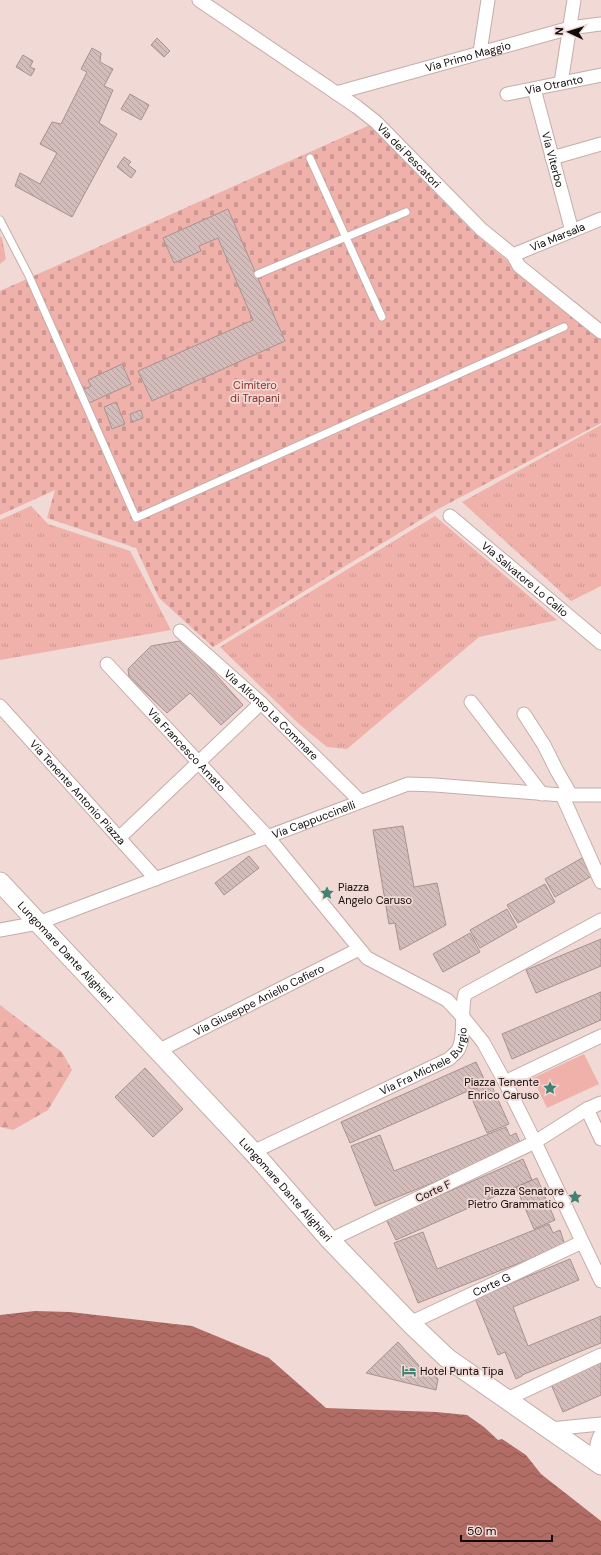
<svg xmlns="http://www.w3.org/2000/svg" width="601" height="1555" viewBox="0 0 601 1555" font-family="'DM Sans',sans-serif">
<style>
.grass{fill:url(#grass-tufts)}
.forest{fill:url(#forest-firs)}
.cemetery{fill:url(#cemetery-stones)}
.pitch{fill:#efb1a9}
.water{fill:url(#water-waves)}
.building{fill:url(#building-back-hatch);stroke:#a8928f}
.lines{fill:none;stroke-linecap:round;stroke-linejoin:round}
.service-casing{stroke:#c4ada9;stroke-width:9}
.minor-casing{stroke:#c4ada9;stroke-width:15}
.secondary-casing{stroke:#c4ada9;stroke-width:21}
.service{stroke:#fff;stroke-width:7}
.minor{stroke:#fff;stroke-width:13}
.secondary{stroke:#fff;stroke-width:19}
.labels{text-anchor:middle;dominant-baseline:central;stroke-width:3.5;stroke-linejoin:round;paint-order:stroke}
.street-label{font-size:11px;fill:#120b0a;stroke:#f1d9d5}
.park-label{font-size:11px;fill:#87312c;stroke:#f1d9d5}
.poi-label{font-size:11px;fill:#120b0a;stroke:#f1d9d5;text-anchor:start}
</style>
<defs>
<pattern id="grass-tufts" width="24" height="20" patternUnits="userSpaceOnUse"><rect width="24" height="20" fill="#efb1a9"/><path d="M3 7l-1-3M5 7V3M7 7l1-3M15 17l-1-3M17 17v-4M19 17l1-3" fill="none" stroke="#cc9790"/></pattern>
<pattern id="forest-firs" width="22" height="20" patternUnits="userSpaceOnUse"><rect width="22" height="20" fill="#efb1a9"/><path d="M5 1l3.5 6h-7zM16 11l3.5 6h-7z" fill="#cc9790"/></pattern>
<pattern id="cemetery-stones" width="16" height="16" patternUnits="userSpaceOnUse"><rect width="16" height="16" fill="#efb1a9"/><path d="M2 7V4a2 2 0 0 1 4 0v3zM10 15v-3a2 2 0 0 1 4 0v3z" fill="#cc9790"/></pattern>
<pattern id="water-waves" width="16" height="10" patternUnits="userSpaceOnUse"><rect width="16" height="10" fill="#b16d65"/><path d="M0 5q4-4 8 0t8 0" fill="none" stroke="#8f5851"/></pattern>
<pattern id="building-back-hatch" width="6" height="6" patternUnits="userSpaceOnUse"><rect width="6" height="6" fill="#d3bcb9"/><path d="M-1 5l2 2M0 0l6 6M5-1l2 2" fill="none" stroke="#b4a09e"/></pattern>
</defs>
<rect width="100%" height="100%" fill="#f1d9d5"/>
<path class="grass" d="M0,236L2,238L6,259L0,264Z
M601,425V586L571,601L462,502Z
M31,506L48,524L130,551L171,630L0,660V520Z
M435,516L557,620L479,637L347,749L327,747L299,724L220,647Z"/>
<path class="forest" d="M0,1005L62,1052L72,1070L48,1110L13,1130L0,1127Z"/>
<path class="cemetery" d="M370,125L473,232L601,339V423L440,508L213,647L159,598L136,548L47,518L55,490L0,515V291Z"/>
<path class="pitch" d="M584,1054L599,1084L547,1108L533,1078Z"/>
<path class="water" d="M35,1311L70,1312L192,1326L269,1358L326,1408L436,1412L467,1415L484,1427L498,1440L502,1439L526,1455L541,1474L601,1521V1555H0V1315Z"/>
<path class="building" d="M157,38L170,51L164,57L151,45Z
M92,48L101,53L100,62L113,69L104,86L113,90L99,123L117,134L72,217L15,186L20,173L40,184L57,153L40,144L52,122L61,124L87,72L81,69Z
M23,55L33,61L30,67L35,69L31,76L16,67Z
M130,94L149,105L141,120L121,109Z
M124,157L131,162L128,165L136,171L131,178L117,167Z
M228,209L285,341L152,401L138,371L253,320L218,238L199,246L201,251L174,263L163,238Z
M122,364L131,384L89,403L83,390L91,386L88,380Z
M116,402L125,424L112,429L104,407Z
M141,410L143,418L132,422L130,414Z
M185,640L243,705L221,725L190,693L167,713L129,677L128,669L151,646Z
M403,826L414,887L437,883L446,925L400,950L395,923L389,924L373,830Z
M249,856L259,868L224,895L215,883Z
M582,858L592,876L555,897L545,879Z
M545,884L555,902L518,923L507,905Z
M507,909L517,927L480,948L470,930Z
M470,933L480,952L443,972L433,954Z
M601,939V966L536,993L526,970Z
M601,992V1020L512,1059L502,1034Z
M476,1062L486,1083L350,1143L341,1122Z
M145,1068L183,1109L153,1137L115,1097Z
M490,1082L509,1124L487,1133L469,1092Z
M506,1127L510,1136L516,1133L522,1147L375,1206L351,1146L380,1135L394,1171Z
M523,1159L532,1180L396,1240L386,1219Z
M537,1178L555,1220L534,1229L516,1187Z
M549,1224L553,1233L560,1230L565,1245L418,1303L394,1243L423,1232L437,1269Z
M570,1259L579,1280L513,1307L528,1346L601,1316V1343L522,1375V1376L516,1379L505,1352L498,1355L475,1298Z
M398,1342L423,1370H430L438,1379L436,1390L366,1373Z
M601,1360V1395L563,1412L550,1382Z"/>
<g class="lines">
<defs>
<path id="service" d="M310,158L382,317
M0,220L29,276L136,518L564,327
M258,274L406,212"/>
<g id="minor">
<path id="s1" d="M199,0L357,107L376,122L481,229L513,255L519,266L601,332"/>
<path d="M480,52L488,0"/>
<path d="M561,83L574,0"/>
<path id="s2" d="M534,89L572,231"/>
<path id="s3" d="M336,93L570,28L601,24"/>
<path id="s4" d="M507,94L601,75"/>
<path d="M552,158L601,144"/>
<path id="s5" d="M513,255L601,219"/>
<path id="s6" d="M450,516L601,643"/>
<path id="s7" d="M180,631L261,703L360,801"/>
<path id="s8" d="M107,664L267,836L367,958L447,1000L462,1016L483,1042L505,1082L535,1142L330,1240"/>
<path d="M471,702L542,794"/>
<path id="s9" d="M0,706L156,879"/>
<path d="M524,714L544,745L557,771L571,795"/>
<path d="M562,795L601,882"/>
<path d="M119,838L261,703"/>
<path id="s10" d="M0,930L38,923L408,784L435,785L562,795H601"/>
<path id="s11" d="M158,1051L359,949"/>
<path d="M505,1082L601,1036"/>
<path d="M587,1109L601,1103"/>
<path d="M601,1139L587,1109L535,1142L601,1281"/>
<path id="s12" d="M253,1152L449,1059C452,1056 456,1053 458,1050C466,1037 460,1011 465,994L601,920"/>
<path id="s13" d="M410,1323L582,1242"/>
<path d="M505,1400L601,1355"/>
<path d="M550,1429L601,1424"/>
<path d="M599,1464C595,1453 595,1444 601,1434"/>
</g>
<g id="secondary">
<path id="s14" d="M0,882L253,1152L330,1240L410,1323L447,1358L601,1465"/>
</g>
</defs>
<use href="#service" class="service-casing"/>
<use href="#minor" class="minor-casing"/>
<use href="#secondary" class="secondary-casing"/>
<use href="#service" class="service"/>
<use href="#minor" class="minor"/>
<use href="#secondary" class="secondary"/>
</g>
<defs>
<symbol id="sight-bare" viewBox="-9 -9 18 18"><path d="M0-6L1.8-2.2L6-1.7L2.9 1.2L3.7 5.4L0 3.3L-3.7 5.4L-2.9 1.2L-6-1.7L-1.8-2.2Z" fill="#408273" stroke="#f1d9d5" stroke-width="2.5" paint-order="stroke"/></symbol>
<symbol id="hotel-bare" viewBox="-9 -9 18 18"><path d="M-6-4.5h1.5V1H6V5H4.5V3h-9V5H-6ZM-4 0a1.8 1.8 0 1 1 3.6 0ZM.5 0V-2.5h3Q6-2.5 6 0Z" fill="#408273" stroke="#f1d9d5" stroke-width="2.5" paint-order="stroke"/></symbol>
</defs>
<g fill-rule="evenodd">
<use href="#sight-bare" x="317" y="883" width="20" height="20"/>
<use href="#sight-bare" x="540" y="1078" width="20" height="20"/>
<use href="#sight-bare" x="565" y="1187" width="20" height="20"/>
<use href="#hotel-bare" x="399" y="1361" width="20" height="20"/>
</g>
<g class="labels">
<g class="street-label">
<text stroke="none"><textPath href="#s3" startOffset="137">Via Primo Maggio</textPath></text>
<text stroke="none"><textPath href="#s4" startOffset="48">Via Otranto</textPath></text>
<text stroke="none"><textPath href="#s1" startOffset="262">Via dei Pescatori</textPath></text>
<text stroke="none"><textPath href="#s2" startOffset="73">Via Viterbo</textPath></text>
<text stroke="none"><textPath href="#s5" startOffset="48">Via Marsala</textPath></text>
<text stroke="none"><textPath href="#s6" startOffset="98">Via Salvatore Lo Calio</textPath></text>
<text stroke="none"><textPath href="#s7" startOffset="124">Via Alfonso La Commare</textPath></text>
<text stroke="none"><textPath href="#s8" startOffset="117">Via Francesco Amato</textPath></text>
<text stroke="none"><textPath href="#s9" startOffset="116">Via Tenente Antonio Piazza</textPath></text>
<text stroke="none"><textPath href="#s10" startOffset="333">Via Cappuccinelli</textPath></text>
<text stroke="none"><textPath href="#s14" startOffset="96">Lungomare Dante Alighieri</textPath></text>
<text stroke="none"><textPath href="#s11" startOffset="113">Via Giuseppe Aniello Cafiero</textPath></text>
<text stroke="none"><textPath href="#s12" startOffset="197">Via Fra Michele Burgio</textPath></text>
<text stroke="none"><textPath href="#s14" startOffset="420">Lungomare Dante Alighieri</textPath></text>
<text transform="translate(433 1191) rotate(-25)">Corte F</text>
<text stroke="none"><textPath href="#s13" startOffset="90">Corte G</textPath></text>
</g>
<g class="park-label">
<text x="255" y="385">Cimitero<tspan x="255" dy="13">di Trapani</tspan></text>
</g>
<g class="poi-label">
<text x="338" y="887">Piazza<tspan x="338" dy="13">Angelo Caruso</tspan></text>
<text x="539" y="1082" text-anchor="end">Piazza Tenente<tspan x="539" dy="13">Enrico Caruso</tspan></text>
<text x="564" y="1191" text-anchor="end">Piazza Senatore<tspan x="564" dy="13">Pietro Grammatico</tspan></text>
<text x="420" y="1371">Hotel Punta Tipa</text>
</g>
</g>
<g transform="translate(569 32) rotate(274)" stroke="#f1d9d5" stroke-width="3" paint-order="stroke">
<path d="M0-3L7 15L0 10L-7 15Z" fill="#120b0a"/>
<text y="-6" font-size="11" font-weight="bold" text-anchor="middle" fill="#120b0a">N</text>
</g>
<path d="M461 1535v6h91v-6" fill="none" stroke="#120b0a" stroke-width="2"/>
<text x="467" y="1535" font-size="12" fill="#120b0a" stroke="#f1d9d5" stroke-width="3" paint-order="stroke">50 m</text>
</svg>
